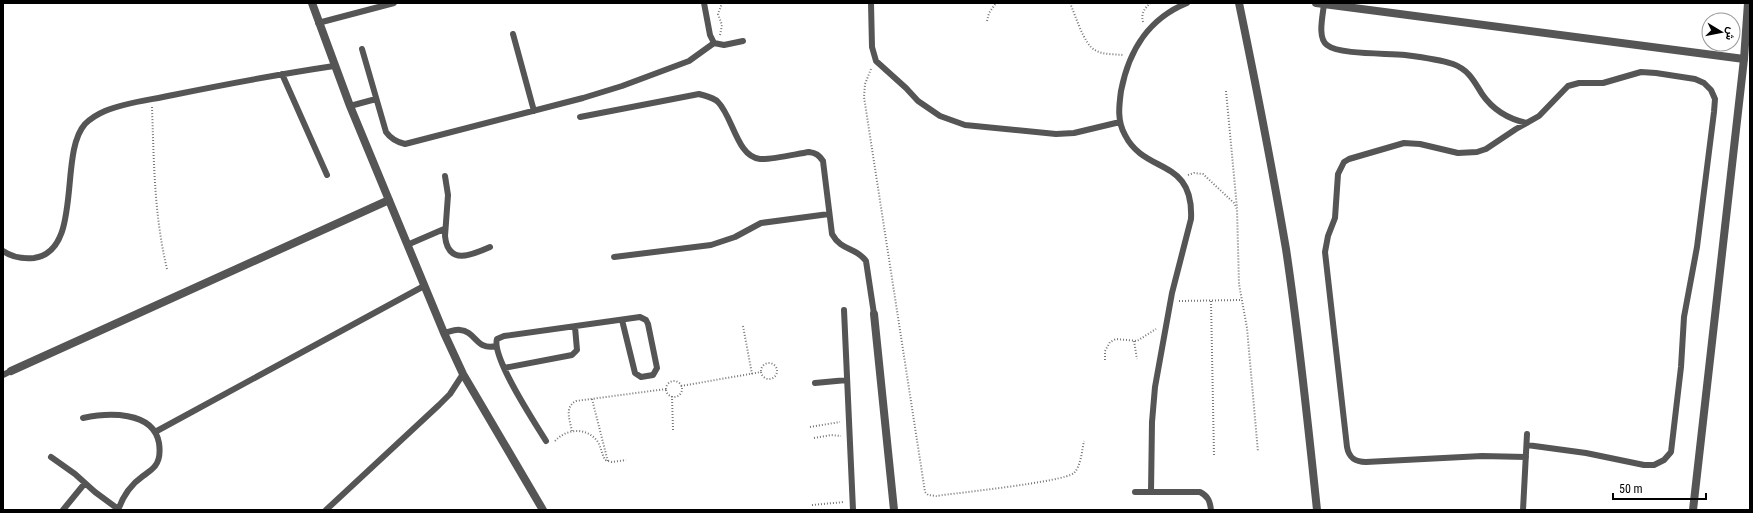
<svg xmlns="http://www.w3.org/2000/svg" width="1753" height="513" viewBox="0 0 1753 513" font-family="'Roboto Condensed',Vazirmatn,sans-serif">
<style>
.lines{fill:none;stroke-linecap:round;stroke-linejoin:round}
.path{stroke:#777;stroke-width:2;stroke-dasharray:1 2;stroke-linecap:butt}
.service{stroke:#555;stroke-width:6}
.minor{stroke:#555;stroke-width:8}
</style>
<rect width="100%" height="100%" fill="#fff"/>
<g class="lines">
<path class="path" d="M1070,3C1075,14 1084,45 1095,50C1103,55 1114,54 1123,55
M987,21L989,13L996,3
M1143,22C1141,14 1144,8 1151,3
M720,35L722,25L718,14L722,3
M871,69L865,84L864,97L925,492L928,495L936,496C956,493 1064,482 1074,473C1081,466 1082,450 1084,441
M1226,91L1237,208
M152,107C154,163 154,214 167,269
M1188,175L1194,173L1203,174L1234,203L1237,209L1239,284L1247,328L1258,452
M1179,301L1241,300
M1211,301L1214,456
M743,326L752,374
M1134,341L1137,359
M1105,360V351L1110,342L1116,339L1137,341L1156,329
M761 371a8 8 0 1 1 16 0a8 8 0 1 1-16 0Z
M666 389a8 8 0 1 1 16 0a8 8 0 1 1-16 0Z
M681,386L761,372
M672,396L673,430
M592,399L608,462
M810,427L840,422
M572,431C570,421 564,407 576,401L666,389
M814,438L831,435L841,436
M555,441C567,428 587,427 598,442C601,448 602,454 605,460L612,462L626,460
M812,505L844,502"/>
<path class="service" d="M704,3L710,35L714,43L724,45L743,41
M871,3L872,47L876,61L906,88L918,101L940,116L965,125L1056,134L1074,133L1120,122
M1324,4C1323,15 1317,38 1327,45C1339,55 1388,53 1405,55C1421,57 1438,59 1453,64C1469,70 1474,81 1482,94C1493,110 1508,119 1527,123
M318,23L394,3
M513,34L534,111
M362,49L386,132C391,139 396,142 405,144L583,98L622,86L689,61L714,43
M282,74L327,175
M350,106L376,99
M580,117L699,94C706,96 713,97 718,102C733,117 737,157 760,159C772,160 796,154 809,152C816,153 819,155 823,161L832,234C842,252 855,246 866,261L874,314
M445,176L448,195L445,236C448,266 472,255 490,247
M407,245L444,229
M3,251C13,258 23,259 34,258C84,251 58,154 85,124C91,118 98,114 105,111C126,102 151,100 173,95C227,84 280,74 334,66
M614,257L711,245L735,237L761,223L829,214
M844,310L853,510
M444,333C449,332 455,329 460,330C476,331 476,351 496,346
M504,368L572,355L577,350L575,327
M3,375L11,371
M815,383L847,380
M83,418C107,413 153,410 159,443C160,450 160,460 155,466C152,470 147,473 143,476C130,485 123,496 118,510
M155,432L424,286
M546,441C535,423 491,357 497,339L504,336L640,317L646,320L648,324L657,368L653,375L641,377L635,373L622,320
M51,457L75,474L95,492L118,509
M1526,457L1482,456L1366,462C1355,462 1349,458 1347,447L1325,252L1328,236L1335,218L1338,174L1344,162L1349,159L1404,143L1420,144L1458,153L1477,152L1486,149L1516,129L1539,116L1568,86L1579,83H1603L1641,72L1656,73L1695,79L1704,83L1711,90L1715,99L1714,112L1697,247L1684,317L1681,367L1671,452L1664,460L1654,465H1644L1586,453L1527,445
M1135,492H1200C1208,496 1210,501 1211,510
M1151,492L1152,422L1155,387L1172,293L1191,219C1194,157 1145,175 1125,135C1117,121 1119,106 1121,91C1129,50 1148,19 1187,3
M63,510L85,483
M326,510L439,405L450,394L463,374
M1523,510L1527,434"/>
<path class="minor" d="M312,3L350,106L444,333L463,374L543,510
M1239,3C1256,85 1272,167 1286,249C1299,336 1308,423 1317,510
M1316,3L1744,59
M874,314L894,510
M11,371L389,200
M1693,510L1744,59L1748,3"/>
</g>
<rect width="1753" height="513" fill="none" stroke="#000000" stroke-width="8"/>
<g transform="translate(1721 32) rotate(100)"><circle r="19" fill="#ffffff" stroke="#999999"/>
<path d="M0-3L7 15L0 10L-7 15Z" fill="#000000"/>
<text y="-6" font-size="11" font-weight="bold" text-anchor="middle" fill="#000000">ش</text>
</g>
<path d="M1613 493v6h93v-6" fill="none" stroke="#000000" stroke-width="2"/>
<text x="1619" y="493" font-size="12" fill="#000000" stroke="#ffffff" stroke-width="3" paint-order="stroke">50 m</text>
</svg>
